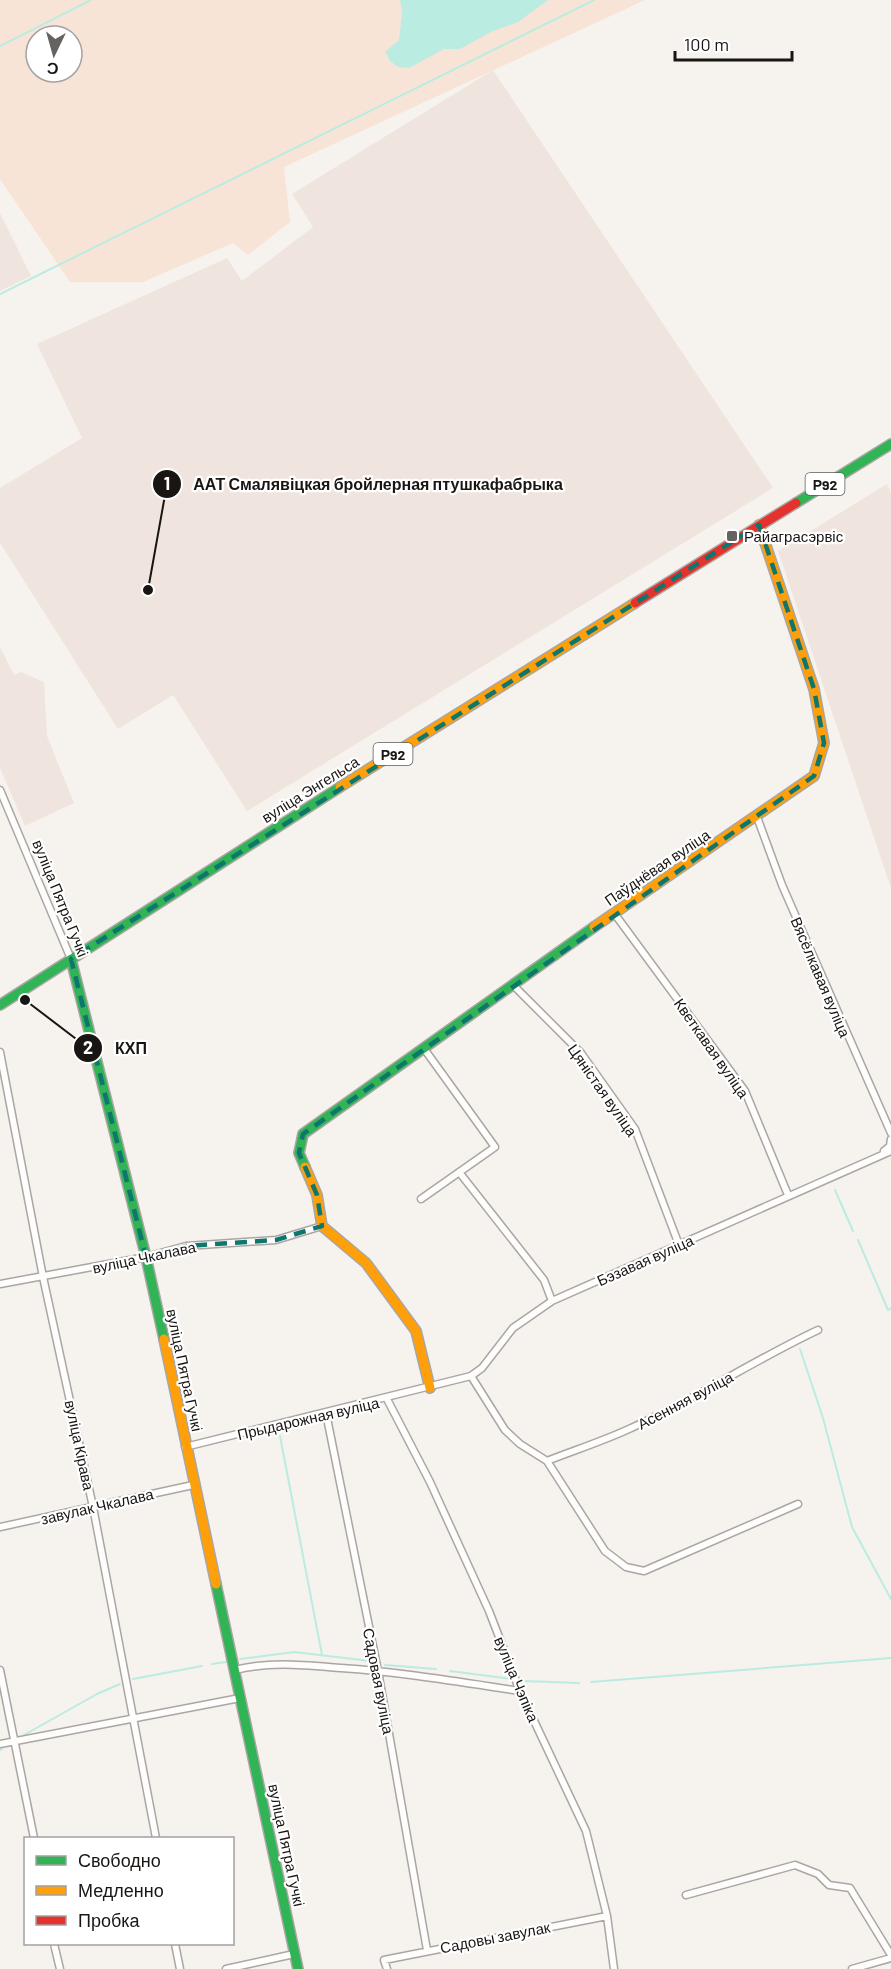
<svg xmlns="http://www.w3.org/2000/svg" width="891" height="1969" viewBox="0 0 891 1969" font-family="Barlow,sans-serif">
<style>
.built{fill:#f0e5de}
.green{fill:#f8e4d7;fill-rule:evenodd}
.water{fill:#bbece1}
.lines{fill:none;stroke-linecap:round;stroke-linejoin:round}
.stream{stroke:#bbece1;stroke-width:2}
.street-casing{stroke:#a9a6a3;stroke-width:9}
.fast-casing{stroke:#a9a6a3;stroke-width:12}
.slow-casing{stroke:#a9a6a3;stroke-width:12}
.jam-casing{stroke:#a9a6a3;stroke-width:12}
.street{stroke:#fefdfc;stroke-width:6}
.fast{stroke:#30b455;stroke-width:9}
.slow{stroke:#ff9f0a;stroke-width:9}
.jam{stroke:#e5322d;stroke-width:9}
.marked{fill:none;stroke:#0f766e;stroke-width:4.5;stroke-dasharray:12 8;stroke-linejoin:round}
.poi-dot{fill:#666260;stroke:#fff;stroke-width:2}
.labels{text-anchor:middle;dominant-baseline:central;stroke-width:4.5;stroke-linejoin:round;paint-order:stroke}
.shield{fill:#fff;stroke:#5d5b5a;stroke-width:1.5}
.shield-label{font-size:14px;font-weight:bold;fill:#181513}
.poi-label{font-size:15px;fill:#181513;stroke:#fff;text-anchor:start}
.street-label{font-size:15px;fill:#181513;stroke:#fff}
.leader{fill:none;stroke:#181513;stroke-width:2}
.callout-dot{fill:#181513;stroke:#fff;stroke-width:2}
.mark-label{font-size:18px;text-anchor:middle;font-weight:bold;fill:#fff}
.callout-label{font-size:16px;text-anchor:middle;font-weight:bold;fill:#181513;stroke:#fff;stroke-width:4.5;stroke-linejoin:round;paint-order:stroke}
</style>
<rect width="100%" height="100%" fill="#f6f2ee"/>
<path class="built" d="M493,70L773,488L247,811L173,695L118,729L0,543V488L82,438L37,344L227,258L242,281L313,227L292,194Z
M0,213L31,276L0,291Z
M887,484L891,493V888L778,551Z
M0,647L14,675L21,672L44,682L47,736L74,803L25,826L0,768Z"/>
<path class="green" d="M0,0H645L284,167L290,222L248,255L233,243L143,282H70L0,179ZM36,36H72V72H36Z"/>
<path class="water" d="M400,0H548L518,22L491,32L460,49H444L409,68L398,67L390,61L385,52L399,40L402,13Z"/>
<g class="lines">
<path class="stream" d="M0,46L91,0
M0,294L594,0
M835,1190L853,1231
M858,1240L888,1310L891,1308
M800,1349L823,1418L852,1527L891,1599
M280,1436L322,1655
M240,1659L294,1652L370,1661
M212,1664L226,1662
M385,1665L436,1669
M450,1671L512,1679
M133,1679L202,1666
M524,1681L579,1683
M591,1682L891,1658
M24,1735L97,1694L120,1684
M0,1750L2,1749"/>
<defs>
<path id="street" d="M0,790L71,959
M757,817L782,885L891,1133
M614,913L745,1091L788,1195
M514,986L581,1053L635,1129L679,1245
M0,1052L43,1277L93,1507L156,1838
M884,1151L890,1146L891,1139
M459,1172L544,1280L552,1301
M421,1199L495,1147L425,1050
M0,1284L146,1257L186,1246L276,1240L322,1226
M471,1376L505,1430L520,1444L547,1461L605,1551L626,1567L644,1571L798,1504
M387,1399L430,1482L489,1611L520,1691L586,1831L607,1916L614,1969
M326,1413L378,1671L427,1950
M185,1447L471,1376L482,1368L513,1328L552,1301L891,1151
M547,1461C575,1450 603,1441 629,1429C694,1400 754,1360 818,1330
M0,1527L193,1485
M0,1670L34,1838
M235,1670C271,1661 304,1665 341,1668C401,1672 460,1682 520,1691
M0,1744L240,1698
M686,1895L795,1865L818,1874L829,1885L850,1888L891,1955
M54,1944L60,1969
M175,1944L180,1969
M226,1969L294,1954
M387,1969L384,1960L607,1916
M852,1969L891,1958"/>
<path id="fast" d="M796,503L891,444
M71,959L146,1257L164,1339
M0,1005L340,787
M305,1167L299,1153L303,1134L594,927
M216,1584L298,1969"/>
<path id="slow" d="M340,787L635,603
M594,927L814,776L824,743L814,689L759,525
M305,1167L317,1195L322,1226L366,1263L416,1331L430,1388
M164,1339L216,1584"/>
<path id="jam" d="M635,603L796,503"/>
</defs>
<use href="#street" class="street-casing"/>
<use href="#fast" class="fast-casing"/>
<use href="#slow" class="slow-casing"/>
<use href="#jam" class="jam-casing"/>
<use href="#street" class="street"/>
<use href="#fast" class="fast"/>
<use href="#slow" class="slow"/>
<use href="#jam" class="jam"/>
</g>
<path class="marked" d="M759,525L814,689L824,743L814,776L303,1134L299,1153L317,1195L322,1226L276,1240L186,1246L146,1257L71,959Z"/>
<rect class="poi-dot" x="726" y="530" width="12" height="12" rx="3"/>
<g class="labels">
<g class="shield">
<rect x="805.5" y="473" width="39" height="22" rx="4.5"/>
<rect x="373.5" y="743" width="39" height="22" rx="4.5"/>
</g>
<g class="shield-label">
<text x="825" y="484">Р92</text>
<text x="393" y="754">Р92</text>
</g>
<g class="poi-label">
<text x="744" y="536">Райаграсэрвіс</text>
</g>
<g class="street-label">
<text transform="translate(310 789) rotate(-32)">вуліца Энгельса</text>
<text transform="translate(657 867) rotate(-34)">Паўднёвая вуліца</text>
<text transform="translate(61 898) rotate(68)">вуліца Пятра Гучкі</text>
<text transform="translate(821 977) rotate(67)">Вясёлкавая вуліца</text>
<text transform="translate(712 1048) rotate(55)">Кветкавая вуліца</text>
<text transform="translate(603 1090) rotate(55)">Цяністая вуліца</text>
<text transform="translate(144 1257) rotate(-12)">вуліца Чкалава</text>
<text transform="translate(645 1260) rotate(-24)">Бэзавая вуліца</text>
<text transform="translate(185 1370) rotate(78)">вуліца Пятра Гучкі</text>
<text transform="translate(685 1400) rotate(-28)">Асенняя вуліца</text>
<text transform="translate(308 1418) rotate(-13)">Прыдарожная вуліца</text>
<text transform="translate(80 1445) rotate(78)">вуліца Кірава</text>
<text transform="translate(97 1506) rotate(-13)">завулак Чкалава</text>
<text transform="translate(517 1679) rotate(67)">вуліца Чэпіка</text>
<text transform="translate(379 1681) rotate(79)">Садовая вуліца</text>
<text transform="translate(287 1845) rotate(78)">вуліца Пятра Гучкі</text>
<text transform="translate(495 1937) rotate(-11)">Садовы завулак</text>
</g>
</g>
<path class="leader" d="M148 590L167 484M25 1000L88 1048"/>
<g class="callout-dot">
<circle cx="148" cy="590" r="6"/>
<circle cx="25" cy="1000" r="6"/>
<circle cx="167" cy="484" r="15"/>
<circle cx="88" cy="1048" r="15"/>
</g>
<g class="mark-label">
<text x="167" y="490">1</text>
<text x="88" y="1054">2</text>
</g>
<g class="callout-label">
<text x="378" y="490">ААТ Смалявіцкая бройлерная птушкафабрыка</text>
<text x="131" y="1054">КХП</text>
</g>
<rect x="24" y="1837" width="210" height="108" fill="#ffffff" stroke="#a3a1a1" stroke-width="1.5"/>
<rect x="36" y="1856" width="30" height="9" fill="#30b455" stroke="#a3a1a1" stroke-width="1.5"/>
<text x="78" y="1867" font-size="18" fill="#181513">Свободно</text>
<rect x="36" y="1886" width="30" height="9" fill="#ff9f0a" stroke="#a3a1a1" stroke-width="1.5"/>
<text x="78" y="1897" font-size="18" fill="#181513">Медленно</text>
<rect x="36" y="1916" width="30" height="9" fill="#e5322d" stroke="#a3a1a1" stroke-width="1.5"/>
<text x="78" y="1927" font-size="18" fill="#181513">Пробка</text>
<g transform="translate(54 54) rotate(185)"><circle r="28" fill="#ffffff" stroke="#a3a1a1" stroke-width="1.5"/>
<path d="M0-4.5L10 22L0 15L-10 22Z" fill="#666260"/>
<text y="-9" font-size="16" font-weight="bold" text-anchor="middle" fill="#181513">С</text>
</g>
<path d="M675 51v9h117v-9" fill="none" stroke="#181513" stroke-width="3"/>
<text x="684" y="51" font-size="18" fill="#181513" stroke="#ffffff" stroke-width="4.5" paint-order="stroke">100 m</text>
</svg>
